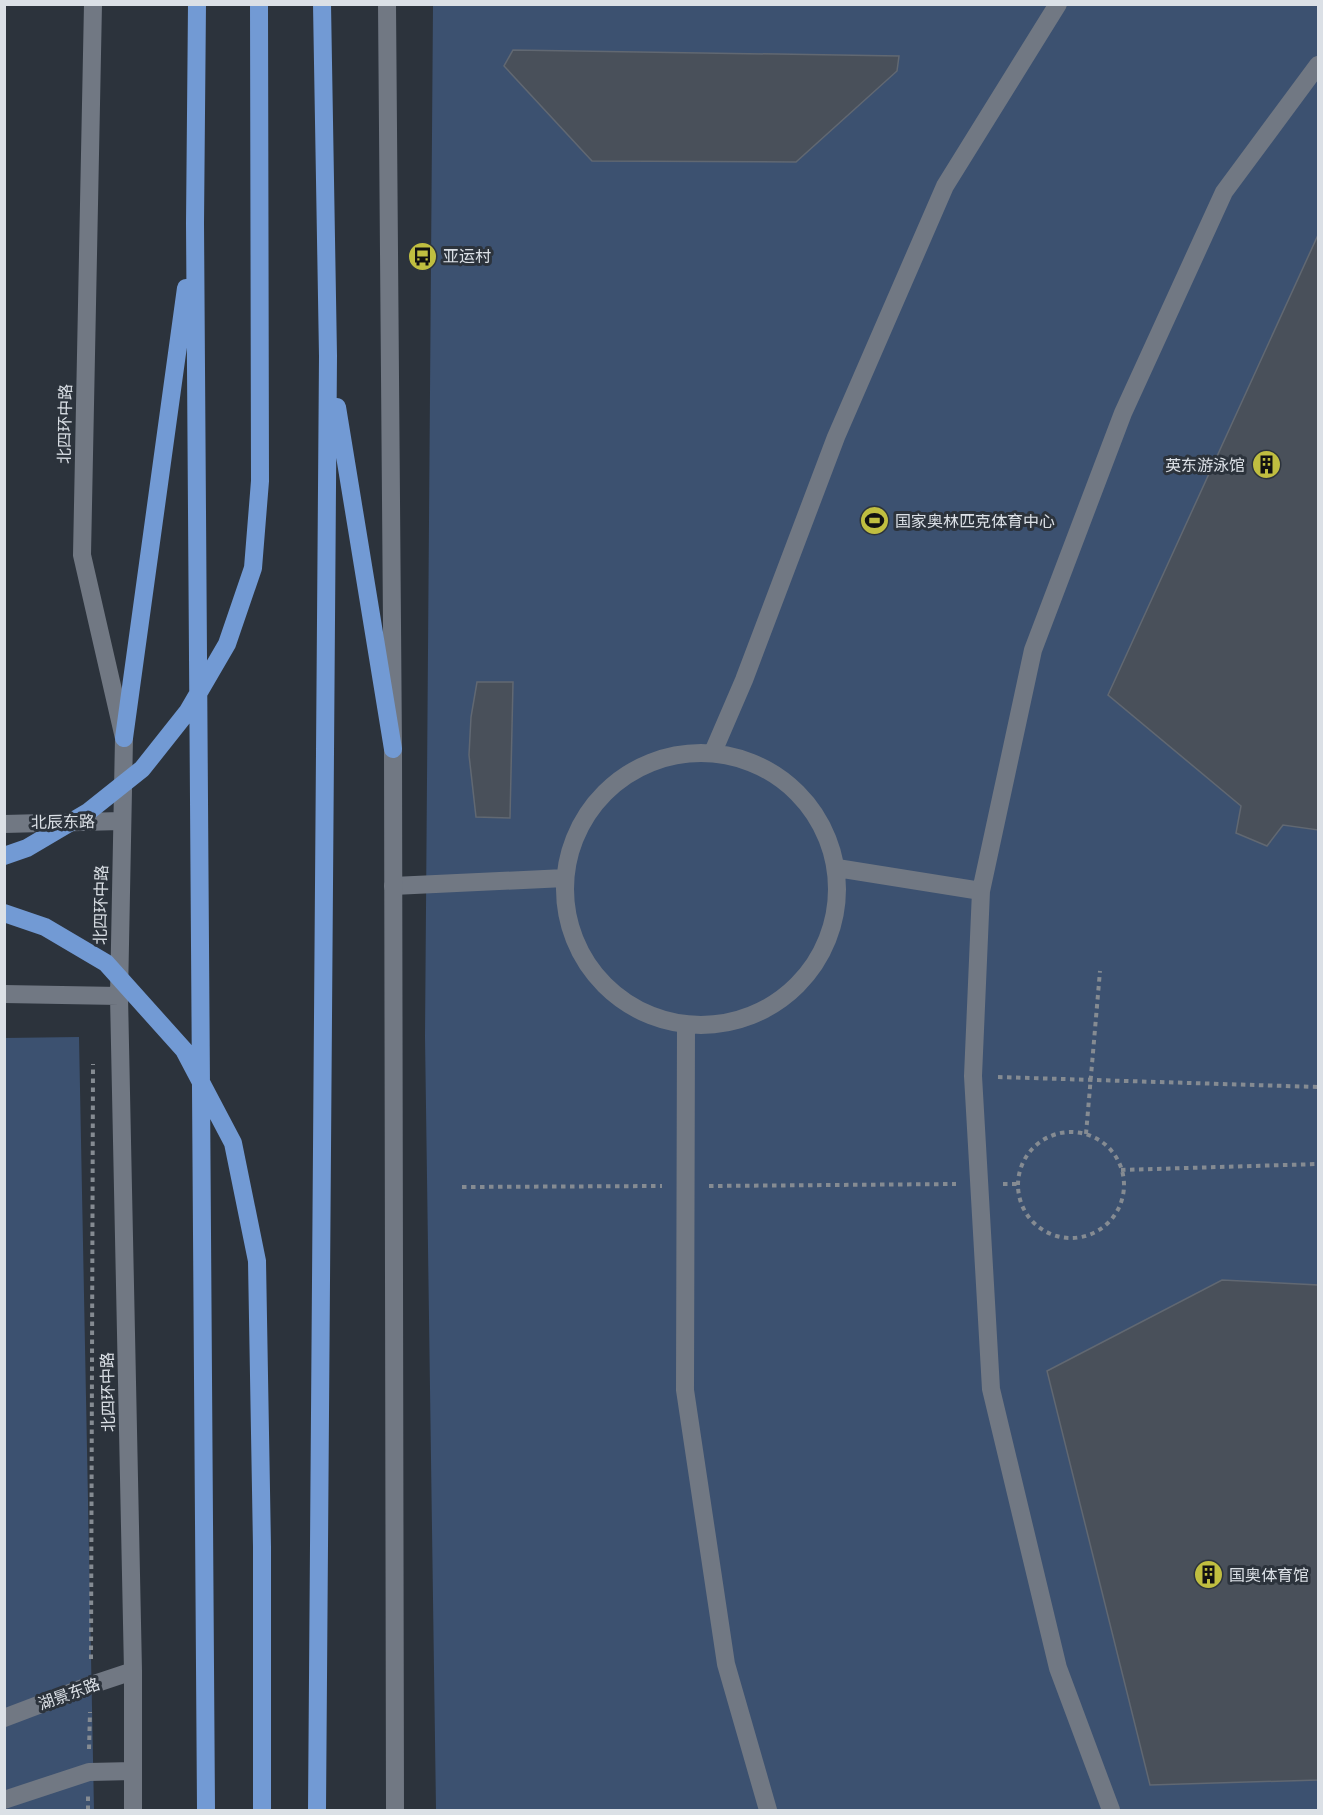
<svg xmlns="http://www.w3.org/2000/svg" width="1323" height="1815" viewBox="0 0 1323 1815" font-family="Cabin,'Noto Sans SC',sans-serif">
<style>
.green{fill:#3c5170}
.building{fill:#49505a;stroke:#616872;stroke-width:1.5}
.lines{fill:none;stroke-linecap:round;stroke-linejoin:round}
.path{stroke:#858b92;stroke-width:4;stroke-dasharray:4.5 4.5;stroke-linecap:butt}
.street{stroke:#717883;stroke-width:18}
.secondary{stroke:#717883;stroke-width:18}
.highway{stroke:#729ad4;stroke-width:18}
.labels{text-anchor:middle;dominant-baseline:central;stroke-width:6;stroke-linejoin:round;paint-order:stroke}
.poi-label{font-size:16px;fill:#dbe0e6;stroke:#2c333c;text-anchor:start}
.street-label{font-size:16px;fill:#dbe0e6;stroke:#2c333c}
</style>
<rect width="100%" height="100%" fill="#2c333c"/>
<path class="green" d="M433,5H1318V1810H436L425,1037Z
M79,1037L94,1810H5L4,1038Z"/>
<path class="building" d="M513,50L899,56L897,71L796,162L592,161L504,66Z
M1318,235V830L1283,825L1267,846L1236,833L1241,806L1108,695Z
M477,682H513L510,818L476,817L469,755L471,717Z
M1222,1280L1318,1285V1780L1150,1785L1047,1371Z"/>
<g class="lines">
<path class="path" d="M998,1077L1318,1087
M1018 1185a53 53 0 1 1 106 0a53 53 0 1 1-106 0Z
M1086,1134L1100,971
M1121,1170L1318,1164
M1003,1184H1018
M709,1186L956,1184
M462,1187L662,1186
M91,1659L93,1064
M89,1749L90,1712
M88,1810V1796"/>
<path class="street" d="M713,752L744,680L836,437L945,186L1058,4
M565 889a136 136 0 1 1 272 0a136 136 0 1 1-272 0Z
M837,868L981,891
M393,886L565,878
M686,1026L685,1390L726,1664L768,1810
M1111,1810L1058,1668L991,1389L973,1076L981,891L1033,650L1123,413L1224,192L1318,65"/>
<path class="secondary" d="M93,4L82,555L124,738L119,996L133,1671V1810
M387,4L393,749L395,1810
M4,824L121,821
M4,994L119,996
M4,1718L91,1685L133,1671
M4,1800L89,1772L133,1771"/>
<path class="highway" d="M197,4L195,223L206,1810
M337,407L393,749
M124,738L186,288
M4,856L27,848L88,812L142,769L188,711L227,644L253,568L260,481L259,4
M4,913L45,927L106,963L184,1050L233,1143L257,1261L262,1547V1810
M317,1810L328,356L322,4"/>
</g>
<defs>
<symbol id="bus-disc" viewBox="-11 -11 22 22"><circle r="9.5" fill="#c0be40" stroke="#2c333c"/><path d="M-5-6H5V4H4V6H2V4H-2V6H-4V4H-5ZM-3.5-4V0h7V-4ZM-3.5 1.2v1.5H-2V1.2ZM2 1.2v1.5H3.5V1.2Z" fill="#111"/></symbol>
<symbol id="building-disc" viewBox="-11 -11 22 22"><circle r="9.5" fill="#c0be40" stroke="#2c333c"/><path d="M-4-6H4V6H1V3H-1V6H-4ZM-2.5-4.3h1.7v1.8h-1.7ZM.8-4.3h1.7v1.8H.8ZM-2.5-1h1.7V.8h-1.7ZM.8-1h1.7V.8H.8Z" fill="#111"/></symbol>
<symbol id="stadium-disc" viewBox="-11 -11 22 22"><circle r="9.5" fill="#c0be40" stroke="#2c333c"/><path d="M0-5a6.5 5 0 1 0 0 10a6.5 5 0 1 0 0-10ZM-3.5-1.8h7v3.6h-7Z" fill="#111"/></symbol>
</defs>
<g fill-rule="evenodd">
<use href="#bus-disc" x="406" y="240" width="33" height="33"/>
<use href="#building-disc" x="1250" y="448" width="33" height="33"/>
<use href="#stadium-disc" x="858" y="504" width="33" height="33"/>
<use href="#building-disc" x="1192" y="1558" width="33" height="33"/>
</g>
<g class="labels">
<g class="poi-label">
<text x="443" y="256">亚运村</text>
<text x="1245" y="465" text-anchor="end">英东游泳馆</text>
<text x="895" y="521">国家奥林匹克体育中心</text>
<text x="1229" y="1575">国奥体育馆</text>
</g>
<g class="street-label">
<text transform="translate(65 424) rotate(-89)">北四环中路</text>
<text transform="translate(63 822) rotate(-1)">北辰东路</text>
<text transform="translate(101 905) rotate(-89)">北四环中路</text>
<text transform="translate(108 1392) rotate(-91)">北四环中路</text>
<text transform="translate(69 1694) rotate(-20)">湖景东路</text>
</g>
</g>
<rect width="1323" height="1815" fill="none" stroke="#dbe0e6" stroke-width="12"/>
</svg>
